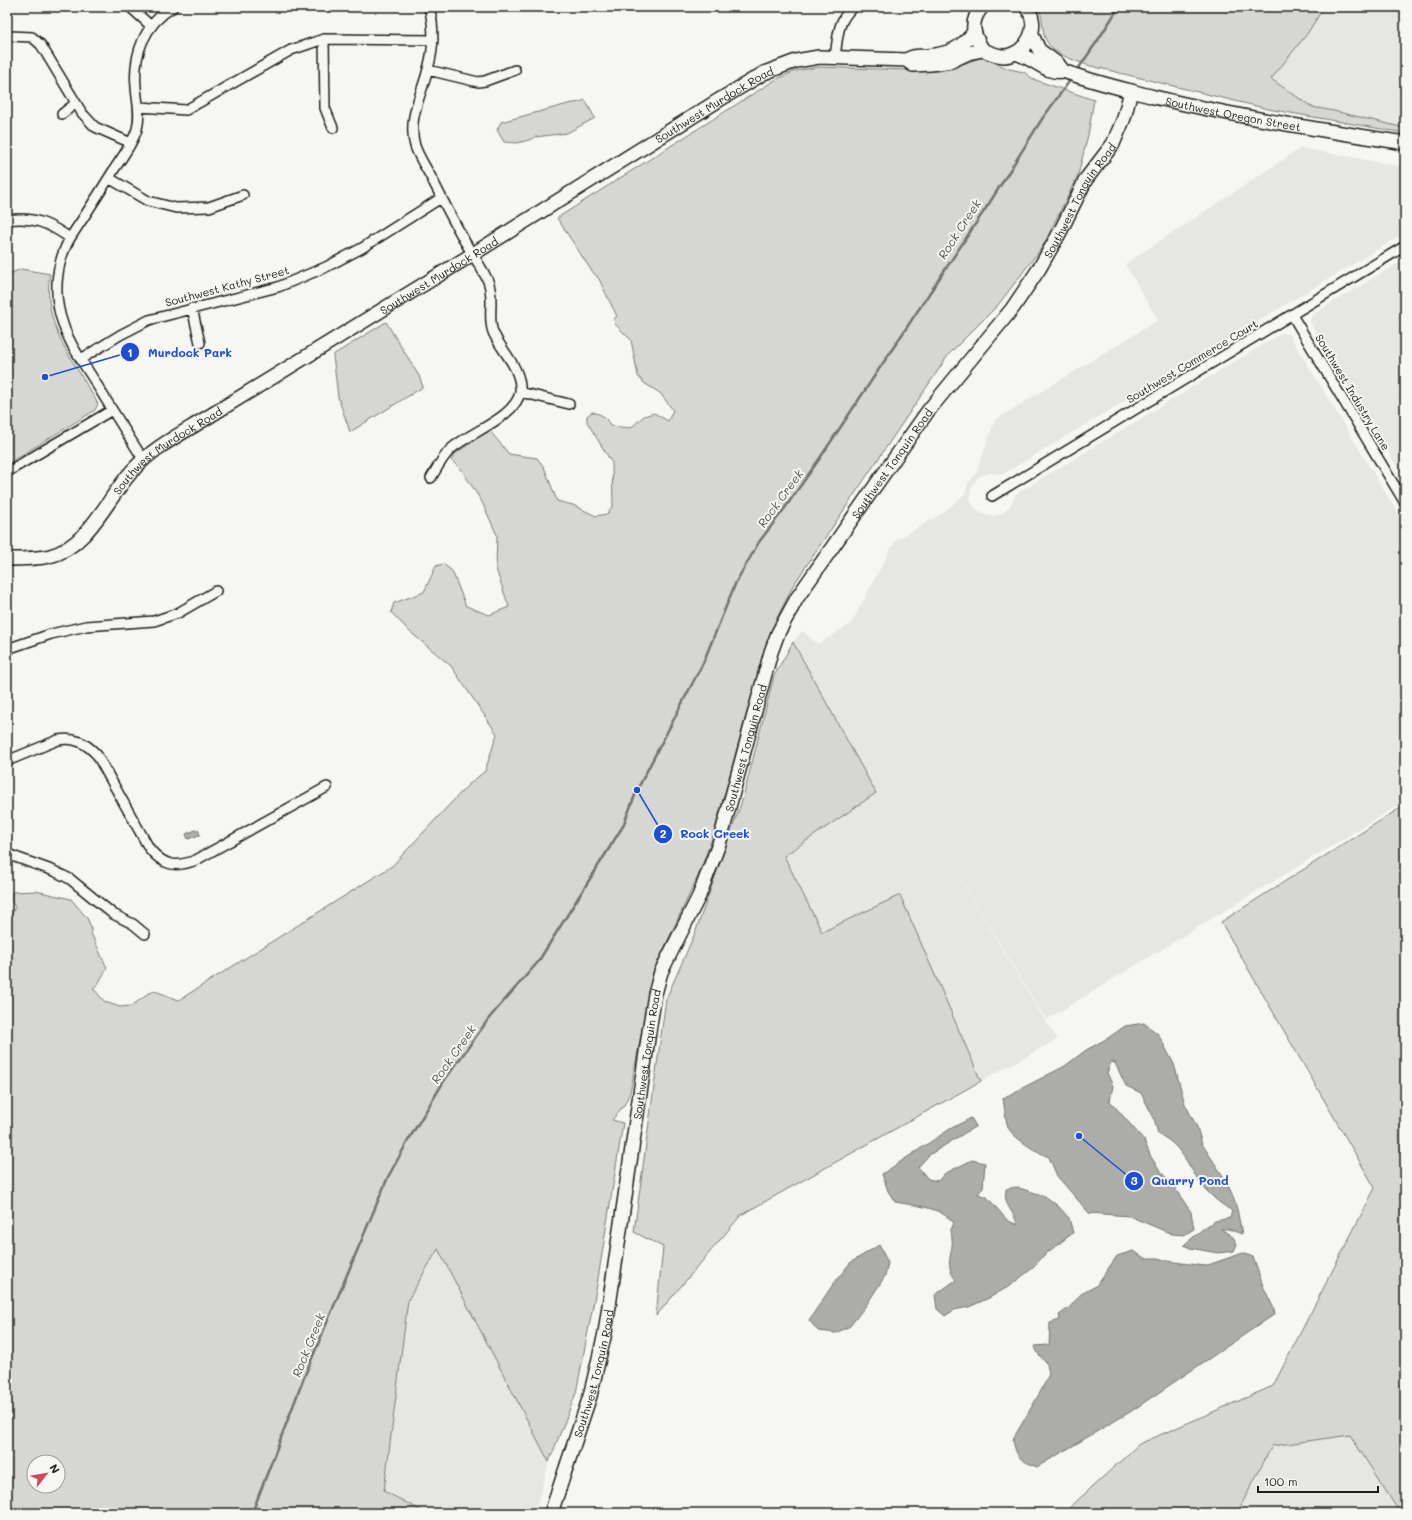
<svg xmlns="http://www.w3.org/2000/svg" width="1412" height="1520" viewBox="0 0 1412 1520" font-family="Mali,sans-serif">
<style>
.built{fill:#e6e6e2}
.green{fill:#d6d6d2;stroke:#797977;fill-rule:evenodd}
.water{fill:#acaca9;stroke:#727271}
.lines{fill:none;stroke-linecap:round;stroke-linejoin:round}
.stream{stroke:#727271;stroke-width:2.5}
.minor-casing{stroke:#1c1c1c;stroke-width:12}
.secondary-casing{stroke:#1c1c1c;stroke-width:16}
.minor{stroke:#f6f6f2;stroke-width:9}
.secondary{stroke:#f6f6f2;stroke-width:13}
.labels{text-anchor:middle;dominant-baseline:central;stroke-width:4;stroke-linejoin:round;paint-order:stroke}
.street-label{font-size:11px;fill:#1c1c1c;stroke:#f6f6f2}
.water-label{font-size:12px;font-style:italic;fill:#565654;stroke:#f6f6f2}
.leader{fill:none;stroke:#1d4ed8;stroke-width:1.5}
.callout-dot{fill:#1d4ed8;stroke:#f6f6f2;stroke-width:1.5}
.mark-label{font-size:12px;text-anchor:middle;font-weight:bold;fill:#fff}
.callout-label{font-size:12px;text-anchor:middle;font-weight:bold;fill:#1d4ed8;stroke:#f6f6f2;stroke-width:4;stroke-linejoin:round;paint-order:stroke}
</style>
<rect width="100%" height="100%" fill="#f6f6f2"/>
<filter id="ink" filterUnits="userSpaceOnUse"><feTurbulence type="fractalNoise" baseFrequency=".025" numOctaves="2"/><feDisplacementMap in="SourceGraphic" scale="8" xChannelSelector="R" yChannelSelector="G"/><feConvolveMatrix kernelMatrix="1 2 1 2 8 2 1 2 1" color-interpolation-filters="sRGB"/></filter>
<g filter="url(#ink)">
<path class="built" d="M1324,7H1405V128L1334,111L1312,107L1271,79L1307,34Z
M1301,148L1405,167V233L1003,474L989,473L978,477L971,488L970,500L976,510L985,515L995,516L1002,514L1010,506L1016,494L1282,333L1289,334L1405,525V801L1046,1020L921,814L1046,1022L1058,1039L981,1081L900,896L822,932L784,856L875,793L793,642L802,631L818,644L851,624L895,541L944,512L965,494L968,484L976,474L995,420L1158,320L1125,264Z
M1405,259V480L1311,324L1310,320L1313,314Z
M439,1249L549,1462L535,1513H426L384,1491L408,1300Z
M1350,1435L1400,1513H1237L1272,1446Z"/>
<path class="green" d="M1038,7H1324L1307,34L1271,79L1312,107L1334,111L1405,128L1404,133L1268,109L1087,65C1071,59 1049,53 1044,35C1042,25 1043,16 1038,7Z
M982,57L1009,69L1024,72L1033,79L1047,84L1094,100L1088,135L1078,175L1043,246L998,305L949,354L794,584L775,622L763,654L713,836L698,876L653,972L630,1093L624,1105L612,1120L623,1123L597,1285L576,1393L549,1462L438,1249L408,1300L384,1491L426,1513H7V926L15,907L12,902V892L36,891L71,899L87,918L91,927V933L107,968L98,984L93,988L105,1002L120,1007L131,1006L143,998L147,994L155,991L179,1000L392,866L467,786L485,771L497,734L451,666L408,630L391,612L394,603L424,592L436,566L443,564L452,571L466,606L489,615L509,607L496,569L497,535L482,502L463,472L451,460L455,454L489,430L509,454L537,458L544,467L557,501L573,505L596,516L607,514L613,505L612,463L587,422V416L592,412C601,414 607,417 610,426L631,428L644,416L654,413L668,421L673,410L660,393L644,383L638,376L631,340L615,324L614,319L617,316L608,298L599,279L591,270L557,218L775,80L795,71L818,67L939,71L952,68ZM34,1462H58V1486H34Z
M585,100L595,118L567,133L535,137L529,140L517,143L504,142L497,130L501,122L568,104L580,102Z
M21,269L50,274C43,316 63,346 84,380C88,388 94,396 98,404L95,410L92,412L7,464V275Z
M386,322L419,376L423,387L350,432L338,397L333,355Z
M793,642L876,793L784,856L822,932L900,895L981,1081L741,1215L656,1316L663,1247L634,1232L666,999L695,933L743,798L774,676Z
M1405,805V1513H1400L1350,1435L1272,1446L1237,1513H1080L1066,1511L1139,1444L1273,1386L1375,1188L1221,922Z"/>
<path class="water" d="M198,829L200,835L188,839L186,834Z
M1144,1023L1158,1034L1174,1064L1185,1104L1197,1127L1202,1144L1225,1179L1232,1194L1237,1209L1242,1234L1228,1229H1221L1233,1237L1237,1244L1234,1251L1218,1253L1190,1248L1184,1245L1204,1228L1215,1221L1230,1218L1232,1211C1223,1205 1214,1199 1207,1191C1189,1172 1185,1146 1158,1134L1154,1118L1141,1093L1126,1086L1115,1063L1111,1062L1107,1073L1113,1086L1110,1101L1144,1140L1151,1157L1161,1172L1174,1187L1191,1212L1194,1229L1184,1235L1172,1234L1129,1216L1089,1213L1057,1176L1049,1157C1038,1153 1015,1139 1009,1129C1006,1124 1004,1105 1003,1098L1065,1066L1086,1050L1108,1038L1125,1026Z
M971,1118L976,1126L929,1155L918,1167L928,1179L938,1181L944,1174L972,1160L985,1163L983,1187L978,1194L987,1197L1007,1220L1017,1225C1016,1215 1008,1209 1006,1200C1005,1197 1006,1193 1006,1189L1016,1187L1045,1196L1058,1206L1069,1218L1073,1233L1044,1255L1033,1268L1008,1287L989,1298L969,1307L954,1310L945,1316L937,1309L935,1295L956,1280C941,1262 958,1248 950,1232L954,1223C939,1206 916,1206 895,1202L888,1191L882,1174L950,1129Z
M879,1245L888,1263L885,1276L867,1304L850,1326L836,1333L818,1331L809,1320L834,1283L850,1263Z
M1133,1251L1145,1258H1158L1167,1261L1205,1266L1243,1253L1253,1257L1263,1286L1274,1309L1275,1314L1130,1412L1037,1467C1020,1460 1016,1458 1013,1439L1042,1389L1049,1374L1047,1364L1039,1355L1034,1346L1049,1345L1050,1323L1060,1320L1059,1315L1069,1308L1081,1294L1096,1286L1117,1256Z"/>
<g class="lines">
<path class="stream" d="M1076,72L1098,40L1119,7
M252,1513L305,1375L388,1177L409,1139L444,1081L490,1017L538,962L623,826L637,790L703,663L736,582L759,542L782,512L820,458L990,202L1042,119L1071,79"/>
<defs>
<path id="minor" d="M130,7L151,26
M429,7C435,29 434,48 428,69C422,94 407,119 415,146C419,158 427,169 433,181C443,201 454,222 465,242C473,255 482,268 488,281C495,299 487,317 493,332C501,351 522,368 520,392C516,418 467,433 450,450C442,458 437,468 431,478
M10,36L32,37L41,45L82,113L95,127L131,143
M324,39L325,108L333,128
M835,57C838,37 837,21 853,7
M428,70L478,82L485,81L515,70
M139,107L186,110L291,50L324,39L433,40
M62,114L76,103
M109,178L148,201L176,208L209,207L243,195
M7,220C33,216 48,223 70,238
M192,308L200,343
M1292,315L1405,503
M81,359L120,335L149,320L278,287L326,267L362,248L441,198
M520,392L569,404
M143,459C128,435 112,410 97,385C85,365 70,346 63,324C52,294 56,258 74,232C88,211 102,189 115,168C123,156 133,143 137,129C141,114 137,102 136,87C133,55 144,24 173,7
M7,472L112,410
M992,496L1405,246
M7,649L51,634L86,626L154,621L178,613L216,591
M7,761L58,740C75,737 86,743 97,755L149,848C163,866 176,868 196,860L327,787
M7,854L54,871L70,879L113,914L133,924L145,934"/>
<g id="secondary">
<path d="M982,7C969,22 973,35 983,50C990,53 997,56 1004,56C1027,55 1042,25 1026,7"/>
<path d="M1032,35L1039,50L1058,64L1063,71"/>
<path id="s1" d="M1015,53C1032,56 1046,75 1063,71C1093,82 1124,89 1154,97C1237,117 1321,130 1405,143"/>
<path d="M906,60C916,55 916,57 927,56C948,54 961,49 974,32"/>
<path id="s2" d="M7,559C21,559 36,559 50,556C89,546 107,498 133,470C150,451 173,438 195,425L473,254L719,100L764,73L796,61L819,57L906,60L913,65L931,64L951,61L968,53L983,50"/>
<path id="s3" d="M551,1513L590,1396L605,1333L650,1025L655,994L661,972L699,896L719,844L771,652L778,633L797,598L873,489L928,411L1012,309L1039,269L1060,232L1086,179L1113,144L1124,118L1131,91"/>
</g>
</defs>
<use href="#minor" class="minor-casing"/>
<use href="#secondary" class="secondary-casing"/>
<use href="#minor" class="minor"/>
<use href="#secondary" class="secondary"/>
</g>
</g>
<g class="labels">
<g class="street-label">
<text stroke="none"><textPath href="#s2" startOffset="852">Southwest Murdock Road</textPath></text>
<text stroke="none"><textPath href="#s1" startOffset="228">Southwest Oregon Street</textPath></text>
<text stroke="none"><textPath href="#s3" startOffset="1442">Southwest Tonquin Road</textPath></text>
<text stroke="none"><textPath href="#s2" startOffset="528">Southwest Murdock Road</textPath></text>
<text transform="translate(227 286) rotate(-15)">Southwest Kathy Street</text>
<text transform="translate(1192 361) rotate(-31)">Southwest Commerce Court</text>
<text transform="translate(1353 392) rotate(59)">Southwest Industry Lane</text>
<text stroke="none"><textPath href="#s2" startOffset="204">Southwest Murdock Road</textPath></text>
<text stroke="none"><textPath href="#s3" startOffset="1118">Southwest Tonquin Road</textPath></text>
<text stroke="none"><textPath href="#s3" startOffset="794">Southwest Tonquin Road</textPath></text>
<text stroke="none"><textPath href="#s3" startOffset="470">Southwest Tonquin Road</textPath></text>
<text stroke="none"><textPath href="#s3" startOffset="146">Southwest Tonquin Road</textPath></text>
</g>
<g class="water-label">
<text transform="translate(959 229) rotate(-57)">Rock Creek</text>
<text transform="translate(780 498) rotate(-54)">Rock Creek</text>
<text transform="translate(453 1054) rotate(-55)">Rock Creek</text>
<text transform="translate(308 1345) rotate(-68)">Rock Creek</text>
</g>
</g>
<path class="leader" d="M45 377L130 352M637 790L663 834M1079 1136L1134 1181"/>
<g class="callout-dot">
<circle cx="45" cy="377" r="4"/>
<circle cx="637" cy="790" r="4"/>
<circle cx="1079" cy="1136" r="4"/>
<circle cx="130" cy="352" r="10"/>
<circle cx="663" cy="834" r="10"/>
<circle cx="1134" cy="1181" r="10"/>
</g>
<g class="mark-label">
<text x="130" y="357">1</text>
<text x="663" y="838">2</text>
<text x="1134" y="1185">3</text>
</g>
<g class="callout-label">
<text x="190" y="357">Murdock Park</text>
<text x="715" y="838">Rock Creek</text>
<text x="1190" y="1185">Quarry Pond</text>
</g>
<rect width="1412" height="1520" fill="none" stroke="#f6f6f2" stroke-width="24"/>
<rect x="12" y="12" width="1388" height="1496" fill="none" stroke="#1c1c1c" stroke-width="1.5" filter="url(#ink)"/>
<g transform="translate(46 1474) rotate(59)"><circle r="19" fill="#f6f6f2" stroke="#9f9f9c"/>
<path d="M0-3L7 15L0 10L-7 15Z" fill="#d1495b"/>
<text y="-6" font-size="11" font-weight="bold" text-anchor="middle" fill="#1c1c1c">N</text>
</g>
<path d="M1258 1486v6h120v-6" fill="none" stroke="#1c1c1c" stroke-width="2"/>
<text x="1264" y="1486" font-size="12" fill="#1c1c1c" stroke="#f6f6f2" stroke-width="3" paint-order="stroke">100 m</text>
</svg>
